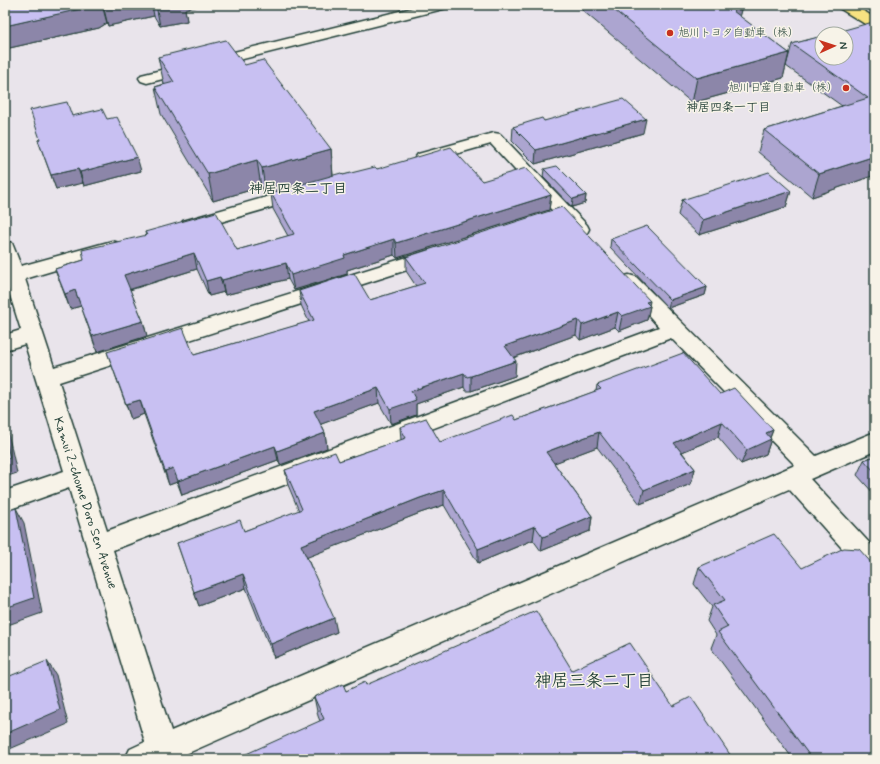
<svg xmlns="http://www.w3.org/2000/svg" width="880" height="764" viewBox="0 0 880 764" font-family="Mynerve,'Klee One',sans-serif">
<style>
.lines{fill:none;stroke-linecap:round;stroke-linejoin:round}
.minor-casing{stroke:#1f3d34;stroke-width:3}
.highway-casing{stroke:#1f3d34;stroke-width:3}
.minor{fill:#f7f3e8;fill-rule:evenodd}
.highway{fill:#f7e281;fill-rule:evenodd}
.wall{fill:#aca5d0;stroke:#1f3d34}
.shaded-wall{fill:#8c86a9;stroke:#1f3d34}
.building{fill:#c8c0f2;stroke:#1f3d34}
.poi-dot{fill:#c8321e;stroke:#f7f3e8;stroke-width:1.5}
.labels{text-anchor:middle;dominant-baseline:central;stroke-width:3;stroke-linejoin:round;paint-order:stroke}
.far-poi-label{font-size:11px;fill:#1f3d34;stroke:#f7f3e8;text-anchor:start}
.far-neighbourhood-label{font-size:12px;font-weight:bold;fill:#1f3d34;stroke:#f7f3e8}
.street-label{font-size:13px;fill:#1f3d34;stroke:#f7f3e8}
.neighbourhood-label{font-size:14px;font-weight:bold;fill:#1f3d34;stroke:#f7f3e8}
.near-neighbourhood-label{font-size:17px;font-weight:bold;fill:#1f3d34;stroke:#f7f3e8}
</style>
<rect width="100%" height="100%" fill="#e9e4eb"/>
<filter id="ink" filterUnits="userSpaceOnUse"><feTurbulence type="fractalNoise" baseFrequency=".025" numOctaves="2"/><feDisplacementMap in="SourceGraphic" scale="8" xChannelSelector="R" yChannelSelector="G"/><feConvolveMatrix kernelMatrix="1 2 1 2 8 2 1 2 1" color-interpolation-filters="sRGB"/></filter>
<g filter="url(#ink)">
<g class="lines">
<defs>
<path id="minor" d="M424,5H449L447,8L147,83L141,81L139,78L141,75Z
M494,133L500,134L587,225L589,229L587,233L580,235L573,233L491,144L424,163L418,162L415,158L418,154Z
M301,187L307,189L310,193L307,197L190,231L183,229L181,225L183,221Z
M5,241L12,243L21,266L112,241L119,243L122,247L119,251L25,279L54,367L427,251L434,249L441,251L444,255L441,259L59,382L107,531L659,327L619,282L622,277L629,275L636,277L816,456L875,432V451L810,479L875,549V578L866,575L789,489L179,757L180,759H125L130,749L145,742L69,488L5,511V491L64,471L25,344L5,350V335L21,330L5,279ZM671,338L795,465L171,731L113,550Z"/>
<path id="highway" d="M837,5H854L875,18V28L870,27L839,8Z
M867,5H875V10L870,9Z"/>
</defs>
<use href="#minor" class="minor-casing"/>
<use href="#highway" class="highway-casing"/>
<use href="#minor" class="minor"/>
<use href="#highway" class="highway"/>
</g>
<path class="wall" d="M5,5H204L185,9L187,21L160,26L154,16L108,26L107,23L99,28L5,49Z
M576,5H740L742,6L739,16L789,53L783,78L692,103Z
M875,23V175L812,197L758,152L764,130L842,106L786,66L792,44Z
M158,57L245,65L331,149L333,176L343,175L377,169L482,181L551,195L549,210L397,258L394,255L347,270V274L294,290L288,279L225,295L224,292L209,296L197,269L130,290L143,321L147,336L97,352L81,306L70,309L55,269L84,260L146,236L145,232L237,250L288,236L273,209L271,194L266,196L261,187L213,201L161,114L155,87L164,84Z
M72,116L107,119L141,171L84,186L83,183L56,189L38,140L40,139Z
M544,121L643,133L535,164L512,141L513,127Z
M544,169L586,195L585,203L572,207L543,177Z
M791,191L786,207L699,235L678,215L682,200Z
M611,239L707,287L705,295L668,308L610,247Z
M406,257L649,305L650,306L647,320L619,331L615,327L580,340L576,335L513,358L515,376L471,391H466L464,387L416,404V415L391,424L379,403L321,424L325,433L327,448L280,465L278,460L182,495L177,482L169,485L144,414L131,419L107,352L194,355L309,322L301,305L299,291L370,300L416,286L406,271Z
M597,385L720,394L773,430L770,438L771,439L766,454L741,464L718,437L682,452L695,469L691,484L640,504L597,447L554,463L592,516L590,531L541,551L533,540L478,563L444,505L420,513L307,557L337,632L274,658L246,588L199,606L177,543L244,531L299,511L288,485L285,470L339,461L401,440L400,427L440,442L516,420L596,391Z
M875,456V495L857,475L864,460Z
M699,567L875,759H793L711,648L716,635L707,621L712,607L694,584Z
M572,670L673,706L320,721L318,716L314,697L346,691L366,685Z"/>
<path class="shaded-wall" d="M96,5H102L107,23L99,28L5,49V26Z
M103,5H152L154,16L108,26Z
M156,5H204L185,9L187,21L160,26Z
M731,5L742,6L736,30Z
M789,53L783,78L692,103L697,78Z
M646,119L643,133L535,164L536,150Z
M331,149L333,177L266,196L262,168Z
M875,156V175L812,197L819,174Z
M137,157L141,171L84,186L80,172Z
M257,160L261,187L213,201L208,174Z
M78,169L83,183L56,189L51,175Z
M791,191L786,207L699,235L703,220Z
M551,195L549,210L397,258L396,243Z
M586,195L585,203L572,207L573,199Z
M394,239V255L347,270V274L294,290L291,275L344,255Z
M194,253L197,269L128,290L124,275Z
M286,263L288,279L225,295L222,280Z
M220,277L224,292L209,296L206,281Z
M707,287L705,295L668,308L670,300Z
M75,290L81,306L70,309L65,294Z
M650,301L649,306H650L647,320L619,331L622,316L646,302Z
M618,312L615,327L580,340L582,325Z
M578,320L576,335L504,361L505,346Z
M143,321L147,336L97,352L92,336Z
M516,361L515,376L471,391V376Z
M464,373V387L416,404V415L391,424L390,409L411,391Z
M378,388L379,403L316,426L314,411Z
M140,400L144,414L131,419L126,404Z
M5,419L17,473L5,477Z
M722,422L718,437L670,457L674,443Z
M773,430L769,440L771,439L766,454L741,464L747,450L766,433Z
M599,432L597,447L544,467L546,452Z
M325,433L327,448L280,465L277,451Z
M275,446L278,460L182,495L178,481Z
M173,468L177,482L169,485L165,471Z
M695,469L691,484L640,504L644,490Z
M444,490V505L420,513L303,559L301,545L420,498Z
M16,508L24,523L42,613L5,626V608Z
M592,516L590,531L541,551L543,537Z
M535,526L533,540L478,563V549Z
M243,574L246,588L199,606L194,592Z
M334,618L337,632L274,658L271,644Z
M47,661L56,675L68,724L5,751V734Z"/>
<path class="building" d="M5,5H96L94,6L5,26Z
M608,5H740L742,6L733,11L789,53L697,78Z
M873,22L875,23V156L819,174L764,130L868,98L792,44L822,36V58H846V34H830Z
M226,40L245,65L263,60L331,149L262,168L257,160L208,174L155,87L174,82L158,57Z
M623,99L646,119L536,150L513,127L542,118L544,121Z
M67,102L72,116L102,109L107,119L117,117L137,157L80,172L78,169L51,175L38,140L40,139L30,110Z
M451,147L482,181L526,168L551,195L396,243L394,239L344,255L345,258L291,275L286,263L222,280L220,277L206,281L194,253L124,275L143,321L92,336L75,290L65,294L55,269L84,260L82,250L147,235L145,232L216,212L237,250L294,234L271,193L341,173L343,175L375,167L377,169Z
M557,166L586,195L573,199L544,169Z
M769,172L791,191L703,220L682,200Z
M562,207L650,301L646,302L650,306L622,316L618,312L582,325L578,320L505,346L516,361L471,376L467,377L464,373L411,391L416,400L390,409L378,388L314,411L325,433L277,451L275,446L178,481L173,468L165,471L140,400L126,404L107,352L183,328L194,355L314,320L299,291L354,273L370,300L425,283L406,257Z
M647,226L707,287L670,300L611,239Z
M683,353L720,394L734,388L773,430L766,433L771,439L747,450L722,422L674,443L695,469L644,490L599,432L546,452L592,516L543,537L535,526L478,549L444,490L420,498L301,545L334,618L271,644L243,574L194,592L177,543L240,520L244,531L302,509L285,470L335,452L339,461L406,438L400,427L426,418L440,442L513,415L516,420L601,389L597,385Z
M5,437L10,458L5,459Z
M875,456V472L864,460Z
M16,508L34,598L5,608V512Z
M774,534L802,568L844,548L859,549L875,567V759H812L718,632L728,627L713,605L725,600L699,567Z
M536,611L572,670L630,643L673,706L691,697L733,759H245L244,755L324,719L314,697L343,684L346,691L365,682L366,685Z
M47,661L60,710L5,734V678Z"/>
</g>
<g class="poi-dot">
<circle cx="670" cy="33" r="4"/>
<circle cx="846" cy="88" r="4"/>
</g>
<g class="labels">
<g class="far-poi-label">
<text x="678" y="33">旭川トヨタ自動車（株）</text>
<text x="838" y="88" text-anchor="end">旭川日産自動車（株）</text>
</g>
<g class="far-neighbourhood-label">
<text x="728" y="108">神居四条一丁目</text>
</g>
<g class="street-label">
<text transform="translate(85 503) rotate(72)">Kamui 2-chome Doro Sen Avenue</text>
</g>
<g class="neighbourhood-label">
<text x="298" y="189">神居四条二丁目</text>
</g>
<g class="near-neighbourhood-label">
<text x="594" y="681">神居三条二丁目</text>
</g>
</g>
<rect width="880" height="764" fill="none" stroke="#f7f3e8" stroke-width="20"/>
<rect x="10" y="10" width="860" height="744" fill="none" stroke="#1f3d34" stroke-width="1.5" filter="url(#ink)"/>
<g transform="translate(834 46) rotate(87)"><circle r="19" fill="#f7f3e8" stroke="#a1aaa0"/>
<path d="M0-3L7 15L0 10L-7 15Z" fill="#c8321e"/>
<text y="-6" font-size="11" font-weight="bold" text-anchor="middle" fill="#1f3d34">N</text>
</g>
</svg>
